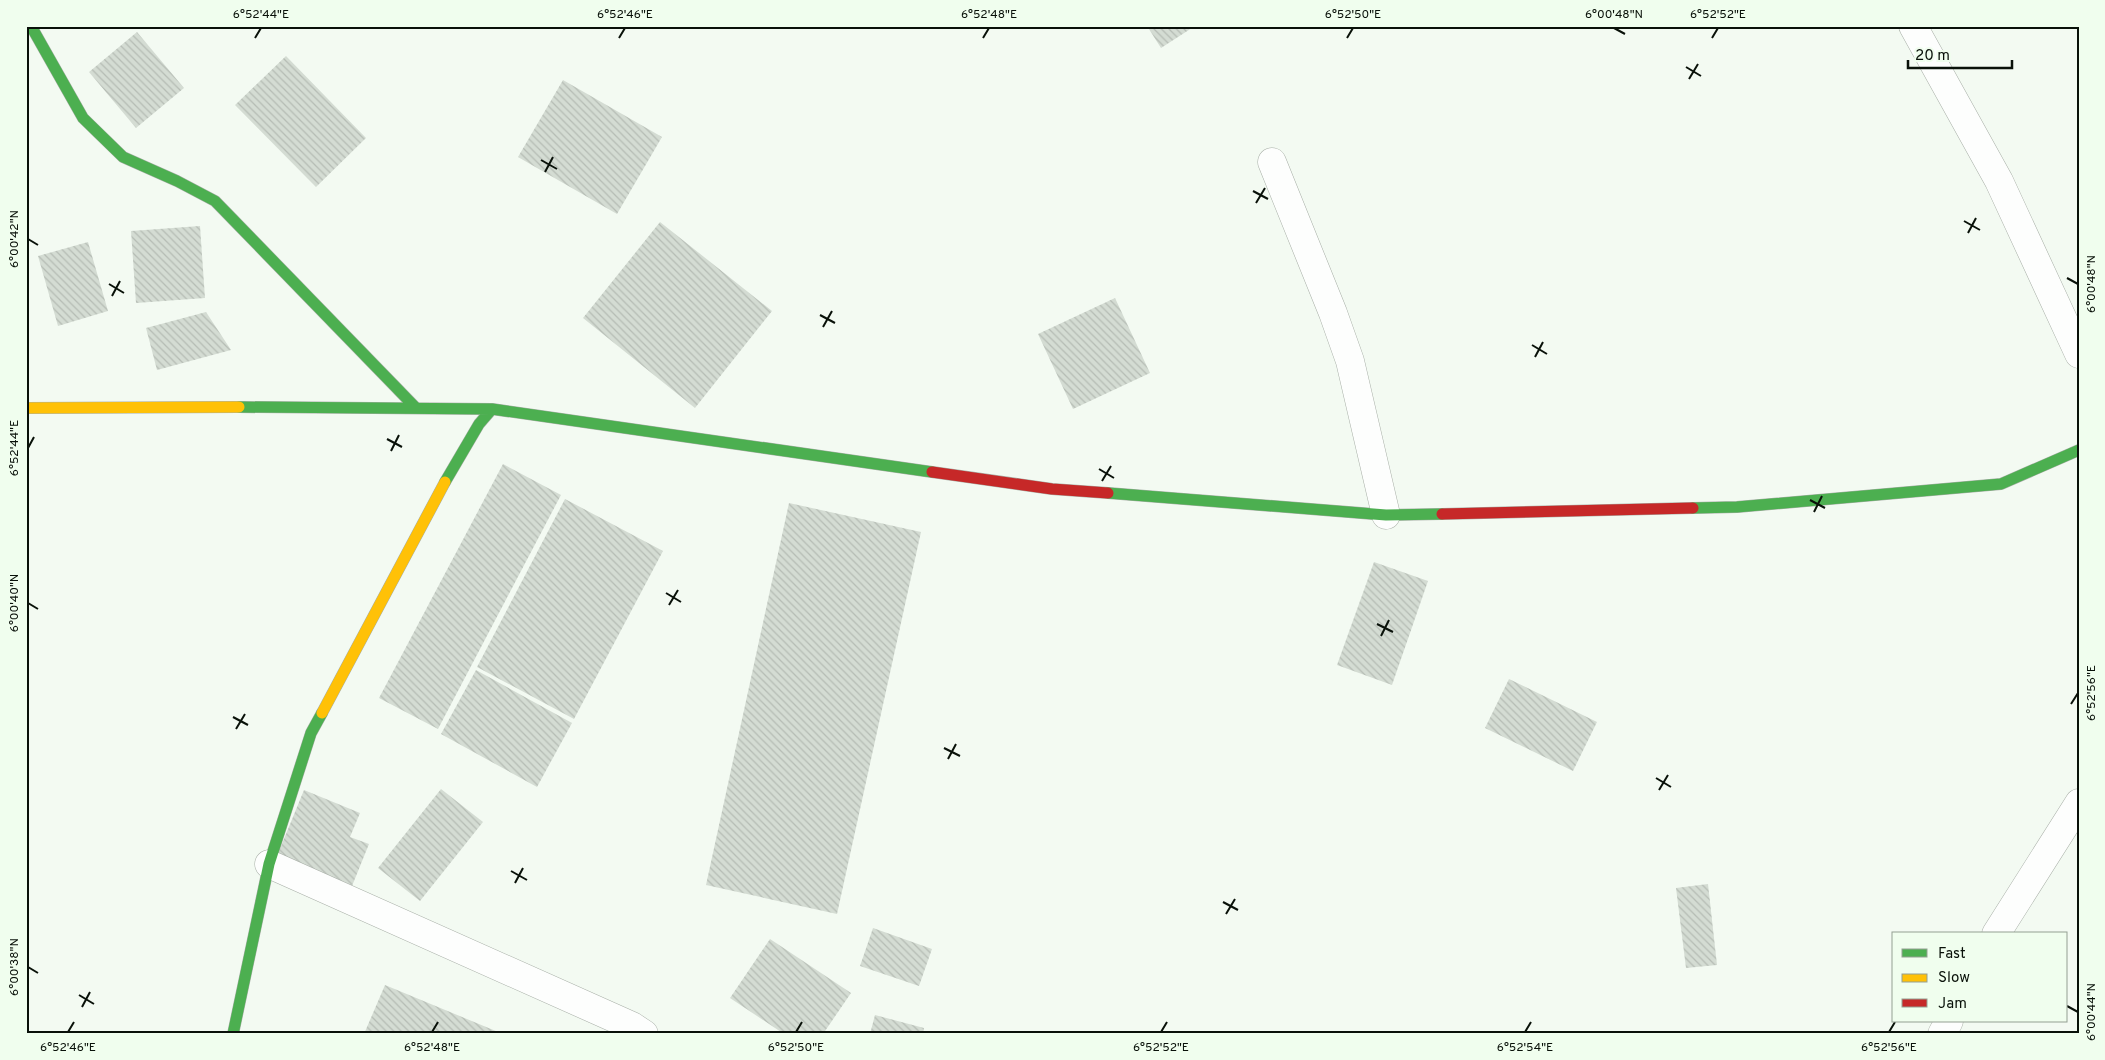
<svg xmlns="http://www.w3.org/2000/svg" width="2105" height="1060" viewBox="0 0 2105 1060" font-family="Overpass,sans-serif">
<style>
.building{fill:url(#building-back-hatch)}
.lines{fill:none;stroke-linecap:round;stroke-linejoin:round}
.street-casing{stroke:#a7aea6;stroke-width:29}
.fast-casing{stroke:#a7aea6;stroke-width:12}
.slow-casing{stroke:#a7aea6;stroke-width:12}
.jam-casing{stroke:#a7aea6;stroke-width:12}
.street{stroke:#fdfefd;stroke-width:28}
.fast{stroke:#4caf50;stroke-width:11}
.slow{stroke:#ffc107;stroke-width:11}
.jam{stroke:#c62828;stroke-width:11}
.ticks{fill:none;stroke:#091109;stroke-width:2}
.neatline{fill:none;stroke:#091109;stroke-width:2}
.ticks-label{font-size:12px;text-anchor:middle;fill:#091109}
</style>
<defs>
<pattern id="building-back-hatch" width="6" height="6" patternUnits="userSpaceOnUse" patternTransform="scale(1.25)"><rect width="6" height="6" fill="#d4dcd3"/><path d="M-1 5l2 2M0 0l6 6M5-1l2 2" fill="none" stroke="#b5bcb4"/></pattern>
</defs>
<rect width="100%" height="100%" fill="#f3faf2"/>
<path class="building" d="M1147,26H1195L1161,48Z
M137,32L184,88L136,128L89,72Z
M286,56L366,138L316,187L235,105Z
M563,80L662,137L617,214L518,157Z
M660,222L772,311L695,408L583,318Z
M200,226L205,298L136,303L131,231Z
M88,242L108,311L58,326L38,256Z
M1115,298L1150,373L1073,409L1038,334Z
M206,312L231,350L157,370L146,328Z
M503,464L561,495L438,729L379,698Z
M565,499L663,551L574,719L477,667Z
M789,503L921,532L837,914L706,885Z
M1374,562L1428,581L1392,685L1337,665Z
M476,670L572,723L537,787L441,734Z
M1509,679L1597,722L1573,771L1485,728Z
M441,789L483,822L420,901L378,868Z
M304,790L360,813L350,837L369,844L352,886L277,856Z
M1708,884L1717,965L1686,968L1676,888Z
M873,928L932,949L919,986L860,966Z
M770,939L851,993L823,1034H784L730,998Z
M385,985L503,1034H364Z
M875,1015L924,1028L923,1034H870Z"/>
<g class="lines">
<defs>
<path id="street" d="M1913,26L1999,181L2079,354
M1272,162L1333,313L1350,361L1386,515
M269,864L632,1026L644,1034
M1996,934L2079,803
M1942,1034L1949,1021"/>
<path id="fast" d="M31,26L83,118L123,157L177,181L215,201L416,408
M239,407L492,409L932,472
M445,482L479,424L492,409
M1108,493L1386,515L1442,514
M1693,508L1737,507L2001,484L2079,450
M233,1034L269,864L311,733L322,713"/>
<path id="slow" d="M26,408L239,407
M322,713L445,482"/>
<path id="jam" d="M932,472L1052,489L1108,493
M1442,514L1693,508"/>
</defs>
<use href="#street" class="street-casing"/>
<use href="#fast" class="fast-casing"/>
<use href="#slow" class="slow-casing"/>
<use href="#jam" class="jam-casing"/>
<use href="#street" class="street"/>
<use href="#fast" class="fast"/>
<use href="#slow" class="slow"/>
<use href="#jam" class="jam"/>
</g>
<path class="ticks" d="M1614,28L1625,34M255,38L261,28M619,38L625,28M983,38L989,28M1347,38L1353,28M1712,38L1718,28M1686,67L1701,76M1689,79L1698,64M541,160L557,169M545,172L553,157M1253,191L1268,199M1256,203L1265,188M1964,221L1980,230M1968,233L1976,218M28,239L38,245M2067,278L2078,284M109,284L124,293M112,296L120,281M820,315L835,323M823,327L832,311M1532,345L1547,354M1535,357L1543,342M387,439L402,447M28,448L34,437M391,451L399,435M1099,469L1114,478M1102,481L1111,466M1810,500L1825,508M1814,512L1822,496M666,593L681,602M28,603L38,609M669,605L678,590M1377,624L1393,632M1381,636L1389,620M2071,704L2078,693M233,717L248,725M236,729L245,714M944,748L960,756M948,759L956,744M1656,778L1671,787M1659,790L1668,775M511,871L527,880M515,883L523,868M1223,902L1238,910M1226,914L1235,899M28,967L38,973M79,995L94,1004M2067,1006L2078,1012M82,1007L90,992M68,1032L74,1022M432,1032L438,1022M796,1032L802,1022M1161,1032L1167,1022M1525,1032L1531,1022M1889,1032L1895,1022"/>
<rect width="2105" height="1060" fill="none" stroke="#f0feee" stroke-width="55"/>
<rect x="1892" y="932" width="175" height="90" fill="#f0feee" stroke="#949f92"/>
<rect x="1902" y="949" width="25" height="8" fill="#4caf50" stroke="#949f92"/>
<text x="1938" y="958" font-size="15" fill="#091109">Fast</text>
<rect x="1902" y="974" width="25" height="8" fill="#ffc107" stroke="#949f92"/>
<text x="1938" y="982" font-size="15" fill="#091109">Slow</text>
<rect x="1902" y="999" width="25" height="8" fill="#c62828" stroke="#949f92"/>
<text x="1938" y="1008" font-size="15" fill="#091109">Jam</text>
<path d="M1908 60v8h104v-8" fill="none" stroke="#091109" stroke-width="2.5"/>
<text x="1915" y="60" font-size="15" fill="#091109" stroke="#f0feee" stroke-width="4" paint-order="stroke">20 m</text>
<rect x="28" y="28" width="2050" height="1004" class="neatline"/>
<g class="ticks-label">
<text x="261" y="18">6°52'44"E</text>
<text x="625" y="18">6°52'46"E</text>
<text x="989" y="18">6°52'48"E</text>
<text x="1353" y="18">6°52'50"E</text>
<text x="1614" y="18">6°00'48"N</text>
<text x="1718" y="18">6°52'52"E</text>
<text transform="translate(14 239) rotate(-90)" y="4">6°00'42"N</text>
<text transform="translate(2091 284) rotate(-90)" y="4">6°00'48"N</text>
<text transform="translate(14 448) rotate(-90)" y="4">6°52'44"E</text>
<text transform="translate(14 603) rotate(-90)" y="4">6°00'40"N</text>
<text transform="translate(2091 693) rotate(-90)" y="4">6°52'56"E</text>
<text transform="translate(14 967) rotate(-90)" y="4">6°00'38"N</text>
<text transform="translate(2091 1012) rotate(-90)" y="4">6°00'44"N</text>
<text x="68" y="1051">6°52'46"E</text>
<text x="432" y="1051">6°52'48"E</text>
<text x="796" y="1051">6°52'50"E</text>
<text x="1161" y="1051">6°52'52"E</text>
<text x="1525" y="1051">6°52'54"E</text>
<text x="1889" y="1051">6°52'56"E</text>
</g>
</svg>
